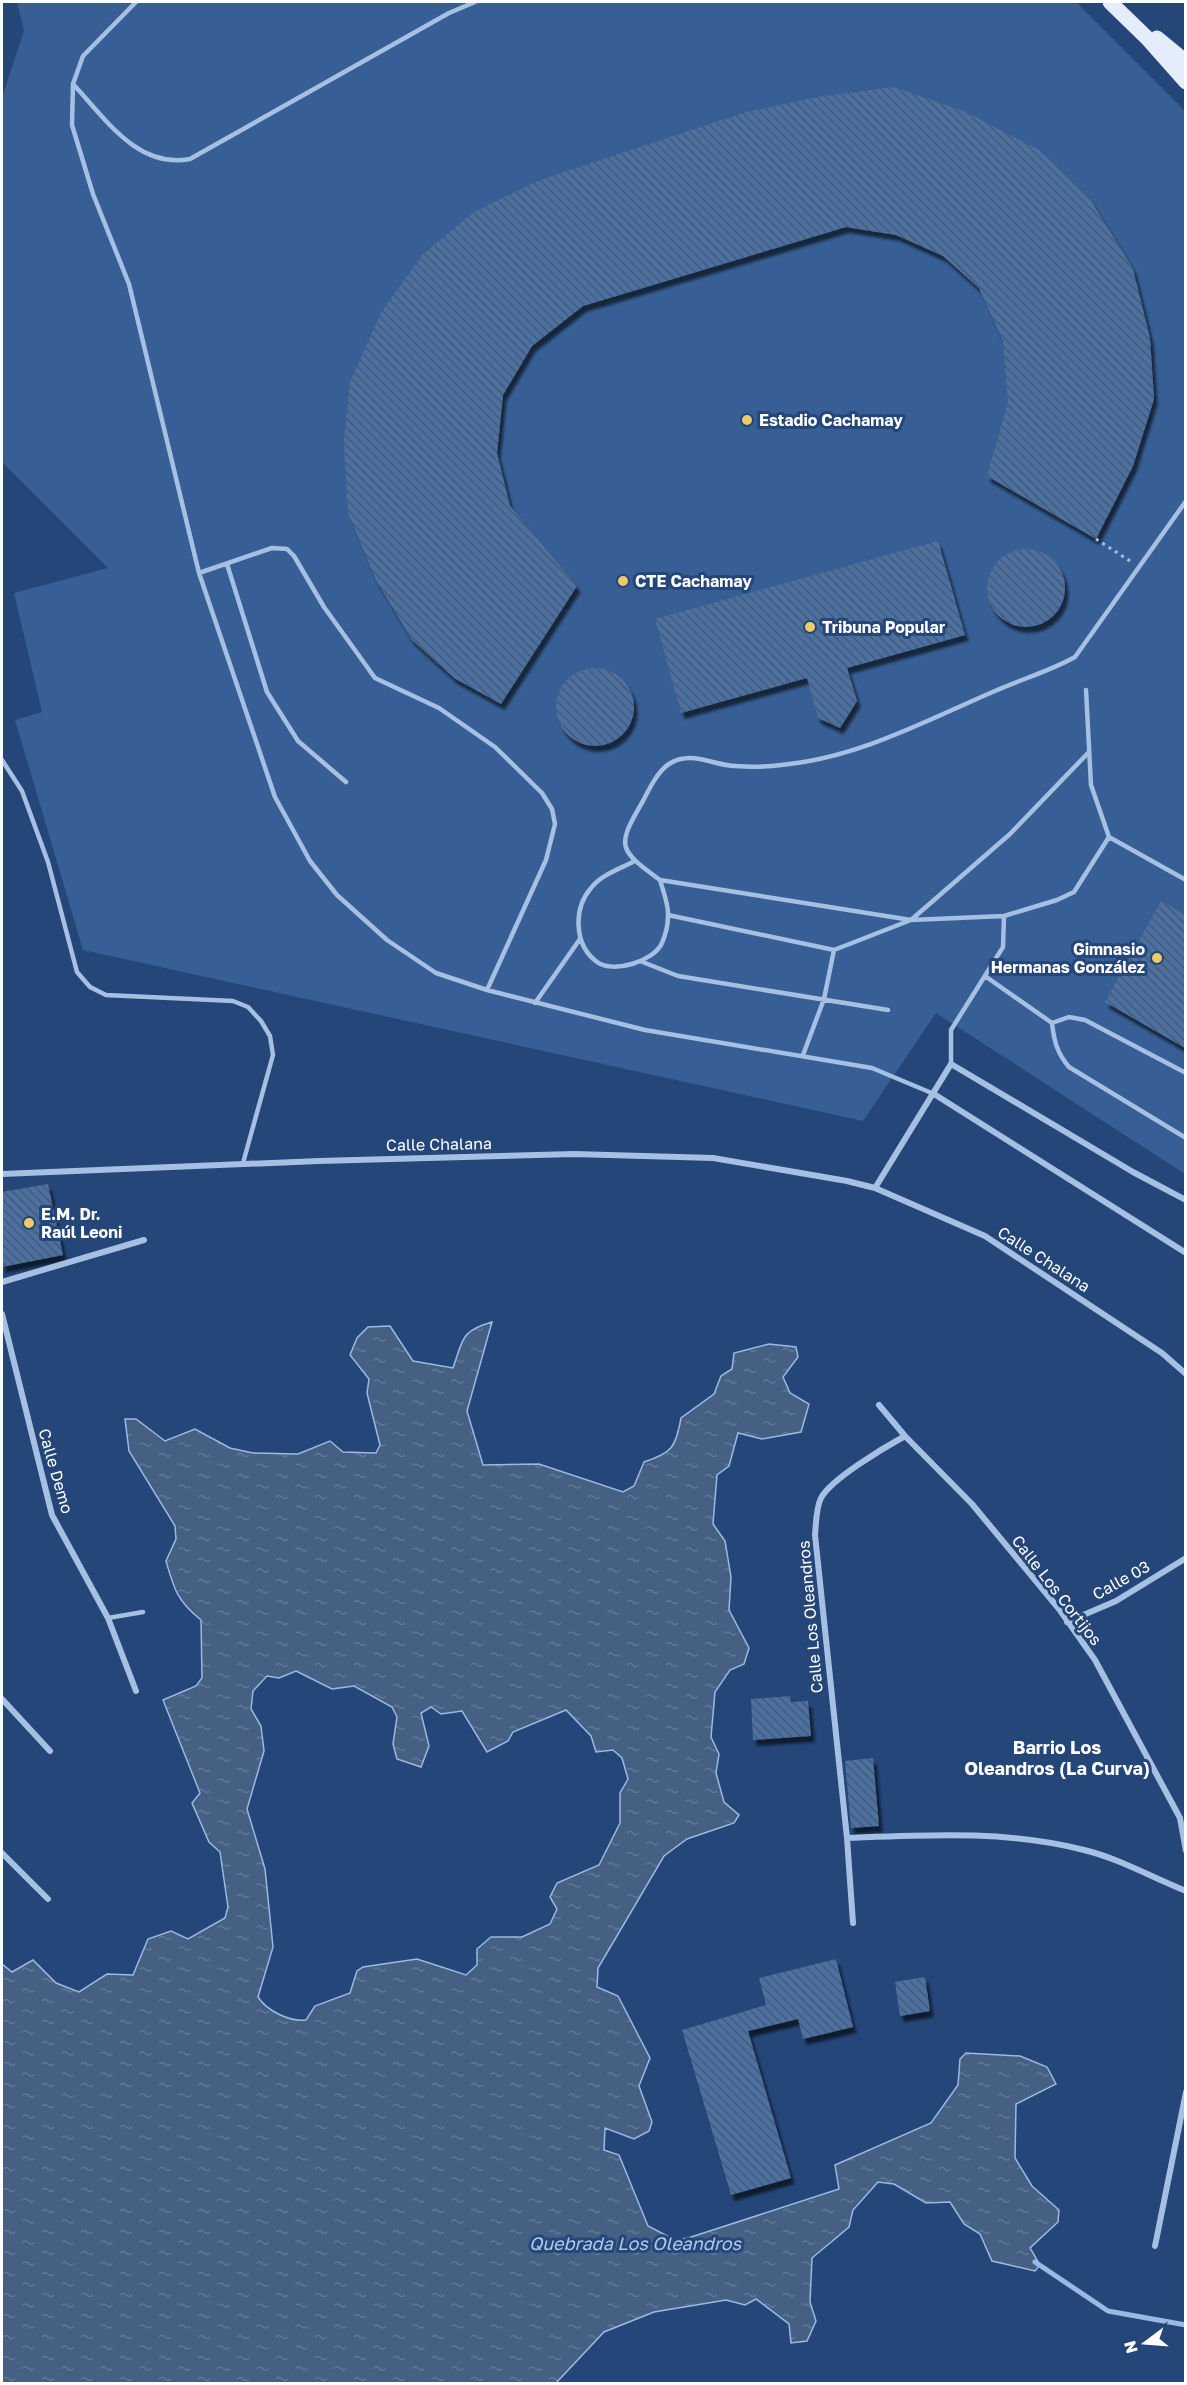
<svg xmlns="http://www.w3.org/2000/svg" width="1187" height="2385" viewBox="0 0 1187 2385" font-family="'Golos Text',sans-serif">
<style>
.garden{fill:#375f95}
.water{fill:url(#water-ripples);stroke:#9abae4;stroke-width:1.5;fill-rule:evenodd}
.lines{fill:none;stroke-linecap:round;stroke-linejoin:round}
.stream{stroke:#9abae4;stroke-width:5}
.building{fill:url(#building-back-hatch);filter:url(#shadow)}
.path{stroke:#a5c0e3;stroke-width:3;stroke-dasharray:3 4.5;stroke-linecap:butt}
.service{stroke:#a5c0e3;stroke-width:4.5}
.minor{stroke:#a5c0e3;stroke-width:6}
.primary{stroke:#e5edfc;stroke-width:15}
.poi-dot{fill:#edcb69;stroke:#244678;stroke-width:2}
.labels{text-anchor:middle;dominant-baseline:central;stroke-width:6;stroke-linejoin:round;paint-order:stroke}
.poi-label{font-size:16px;font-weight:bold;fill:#fff;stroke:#244678;text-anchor:start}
.street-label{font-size:16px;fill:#fff;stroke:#244678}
.neighbourhood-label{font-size:18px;font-weight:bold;fill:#fff;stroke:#244678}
.water-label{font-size:18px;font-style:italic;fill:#b0caeb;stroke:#244678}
</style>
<defs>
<pattern id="water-ripples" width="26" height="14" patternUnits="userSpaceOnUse" patternTransform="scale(1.5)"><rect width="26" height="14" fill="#466084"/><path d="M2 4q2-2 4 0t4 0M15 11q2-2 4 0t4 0" fill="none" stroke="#627896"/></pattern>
<pattern id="building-back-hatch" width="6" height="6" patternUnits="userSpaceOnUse" patternTransform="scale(1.5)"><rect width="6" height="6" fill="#4c70a2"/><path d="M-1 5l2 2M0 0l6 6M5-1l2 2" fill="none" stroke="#4c5a6e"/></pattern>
<filter id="shadow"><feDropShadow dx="3.5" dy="6" stdDeviation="1.5" flood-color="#0009"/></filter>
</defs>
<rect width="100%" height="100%" fill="#244678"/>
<path class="garden" d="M17,2H1076L1185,111V1174L936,1013L863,1121L83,950L15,720L42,712L14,593L108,568L2,462V97L24,31Z"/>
<path class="water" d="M492,1322L467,1411L483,1465L539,1464L623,1492L634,1486L644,1462C672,1453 676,1447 681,1418L714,1394L721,1376L732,1369L734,1353L769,1344L796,1347L798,1357L783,1377L790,1393L809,1404L801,1432L762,1439L738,1433L729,1466L717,1475L713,1524L725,1541L731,1577L729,1610L749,1648L744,1664L730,1670L715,1692L711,1737L719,1754L716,1773L724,1802L739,1815L734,1823L687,1839L664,1856L598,1968L597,1987L618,1996L650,2058L639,2086L652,2122L649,2131L634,2139L605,2128L604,2150L619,2155L648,2226L675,2240L688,2238L839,2189L835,2165L931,2123L958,2085L960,2059L966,2053L1020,2056L1047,2067L1056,2084L1016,2104L1015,2158L1032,2186L1059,2210L1058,2222L1030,2248L1040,2265L1035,2271L992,2261L980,2234L964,2224L950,2202L926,2203L894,2184L878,2182L853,2210L849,2227L812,2258L810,2302L816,2321L807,2341L791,2343L789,2324L756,2299L745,2305L726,2300L654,2312L604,2332L556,2383H2V1964L12,1972L33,1960L56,1983L79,1992L107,1974L133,1975L148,1939L171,1931L188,1939L225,1918L228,1907L220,1852L209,1842L192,1803L200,1793L163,1700L196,1686L202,1678L201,1620C177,1601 174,1589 166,1561L176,1539L175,1526L129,1451L125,1419H136L165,1441L195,1429L230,1448L253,1453L298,1454L330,1441L343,1452L376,1453L380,1445L367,1393L369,1379L350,1355L357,1338L368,1327L390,1326L413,1361L453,1368C463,1340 460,1331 492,1322ZM296,1671L332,1689L354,1686L392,1707L397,1717L393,1744L397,1759L421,1767L429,1746L421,1713L431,1707L441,1714L462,1711L487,1752L508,1741L513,1732L566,1710L591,1736L596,1752L613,1750L622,1758L628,1779L620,1793V1823L599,1865L557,1883L550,1897L557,1909L550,1924L522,1937H491L477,1949V1965L466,1975L417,1959L363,1967L357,1971L350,1993L315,2006L306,2020C290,2022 267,2011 258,1997L273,1947L265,1869L247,1809L264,1751L261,1726L251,1709L253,1691L267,1676L279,1678Z"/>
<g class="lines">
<path class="stream" d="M1035,2262L1108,2311L1186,2325"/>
</g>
<path class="building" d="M893,87L966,112L1039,150L1090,199L1133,269L1150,338L1154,399L1133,466L1096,539L987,476L1008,403L1003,341L979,288L943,256L896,235L846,227L583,306L532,346L503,395L497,453L510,506L577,586L501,704L454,678L412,640L376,580L348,513L344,441L350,382L382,311L423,254L474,212L540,180L746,112L818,97Z
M938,541L965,635L847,668L857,701L840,728L818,718L807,678L681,713L655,619Z
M987 588a39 39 0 1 1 78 0a39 39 0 1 1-78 0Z
M556 707a39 39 0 1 1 78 0a39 39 0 1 1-78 0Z
M1161,901L1185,915V1048L1105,1002Z
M48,1184L63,1255L2,1267V1192Z
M790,1696L791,1702L808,1701L811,1736L753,1740L751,1699Z
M873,1758L879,1826L851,1828L845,1761Z
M836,1959L853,2027L803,2039L798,2019L748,2031L791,2178L731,2195L682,2030L766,2005L759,1978Z
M925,1977L930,2011L900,2016L895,1982Z"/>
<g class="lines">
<path class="path" d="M1096,539L1130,561"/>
<path class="service" d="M136,2L83,56L73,84L72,125L93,194L129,284L199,573L275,797L310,861L337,895L387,940L436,973L487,990L645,1030L872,1068L934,1094
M73,84C105,118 137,169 190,159L449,13L475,2
M227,564L267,692L298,741L346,782
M199,573L272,548L287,549L294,556L324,607L375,678L439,708L495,747L542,793L552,809L555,824L546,860L487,990
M1086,690L1091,785L1109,837L1186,880
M2,760L22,791L48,862L77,972L90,987L106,995L233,1001L248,1007L261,1021L270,1036L273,1055L243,1163
M1109,837L1074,892L1057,900L1004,916L911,920L660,880C618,849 616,847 643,801C649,789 658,771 669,764C691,750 712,765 735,766C750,767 766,767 781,765C858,758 925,721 995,691C1022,679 1050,671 1075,657L1186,501
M633,862C619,869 601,875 591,888C573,909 574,945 597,962C614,974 654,961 662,943C665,936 668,924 668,916C669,905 663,891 660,880
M668,915L834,950L911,920L1010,834L1088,753
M640,961L678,976L888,1010
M985,976L1052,1023C1054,1041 1057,1053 1069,1067L1186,1138
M535,1003L580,939
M1052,1023L1069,1017L1085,1020L1186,1073
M803,1055L824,999L834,950
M951,1064V1030L1003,947L1004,916
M108,1618L143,1612"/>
<path class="minor" d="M934,1094L1186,1253
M2,1174L319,1161L574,1154L713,1158L847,1181L875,1188L985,1236L1162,1353L1186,1374
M875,1188L951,1064L1133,1172L1186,1200
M2,1282L144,1240
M2,1314L52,1515L108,1618L136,1691
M879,1405L905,1436L972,1504L1059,1609L1095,1660L1180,1818L1186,1851
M1067,1622L1116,1601L1186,1558
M2,1699L50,1751
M847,1838C926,1835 1006,1830 1084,1850C1118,1858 1153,1878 1186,1891
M2,1853L48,1899
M853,1923L847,1838L815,1535C816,1524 816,1508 821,1498C831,1479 885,1447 905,1436
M1155,2246L1186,2092"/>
<path class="primary" d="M1110,2L1147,38L1186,82
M1157,38L1186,62"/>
</g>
<g class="poi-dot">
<circle cx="747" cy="420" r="6"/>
<circle cx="623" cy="581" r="6"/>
<circle cx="810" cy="627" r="6"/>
<circle cx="1157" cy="958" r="6"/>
<circle cx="29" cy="1223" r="6"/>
</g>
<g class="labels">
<g class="poi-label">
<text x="759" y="420">Estadio Cachamay</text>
<text x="635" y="581">CTE Cachamay</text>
<text x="822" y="627">Tribuna Popular</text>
<text x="1145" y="949" text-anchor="end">Gimnasio<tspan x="1145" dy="18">Hermanas González</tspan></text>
<text x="41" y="1214">E.M. Dr.<tspan x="41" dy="18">Raúl Leoni</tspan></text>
</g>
<g class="street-label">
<text transform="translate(439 1144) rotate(-1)">Calle Chalana</text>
<text transform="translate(1044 1259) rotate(33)">Calle Chalana</text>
<text transform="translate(56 1471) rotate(74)">Calle Demo</text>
<text transform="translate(1121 1580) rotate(-29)">Calle 03</text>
<text transform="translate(1057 1590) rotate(52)">Calle Los Cortijos</text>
<text transform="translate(810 1617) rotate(-95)">Calle Los Oleandros</text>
</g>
<g class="neighbourhood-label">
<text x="1057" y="1747">Barrio Los<tspan x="1057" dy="21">Oleandros (La Curva)</tspan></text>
</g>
<g class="water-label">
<text x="635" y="2243">Quebrada Los Oleandros</text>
</g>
</g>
<rect width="1187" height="2385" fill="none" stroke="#ffffff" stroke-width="6"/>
<g transform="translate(1145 2343) rotate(254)" stroke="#244678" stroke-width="4.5" paint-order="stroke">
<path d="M0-4.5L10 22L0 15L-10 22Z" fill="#ffffff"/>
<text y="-9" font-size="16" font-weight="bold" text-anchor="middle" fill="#ffffff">N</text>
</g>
</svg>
